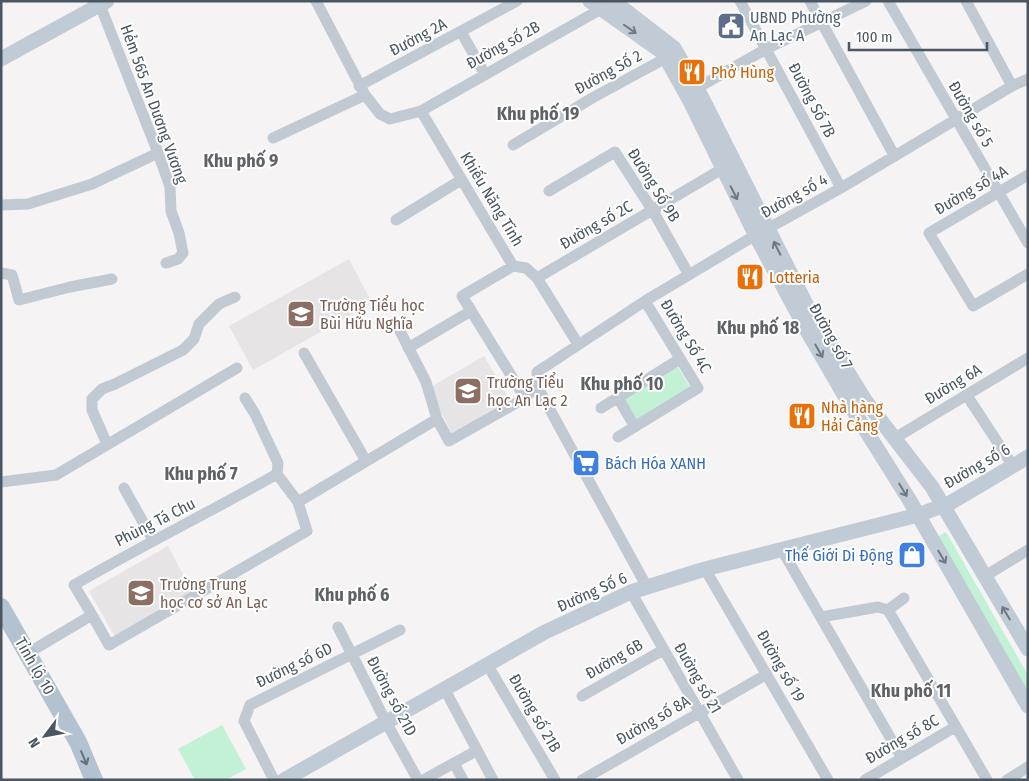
<svg xmlns="http://www.w3.org/2000/svg" width="1029" height="781" viewBox="0 0 1029 781" font-family="'Fira Sans Condensed',sans-serif">
<style>
.education{fill:#e6e4e5}
.green{fill:#c3f1d5}
.lines{fill:none;stroke-linecap:round;stroke-linejoin:round}
.street{stroke:#c1cad2;stroke-width:11}
.secondary{stroke:#c1cbd6;stroke-width:15}
.primary{stroke:#b3c2d1;stroke-width:18}
.oneway{stroke:#6e7984}
.oneway2{stroke:#64717d}
.labels{text-anchor:middle;dominant-baseline:central;stroke-width:4;stroke-linejoin:round;paint-order:stroke}
.service-label{font-size:16px;fill:#4e5e75;stroke:#fff;text-anchor:start}
.street-label{font-size:16px;fill:#4a5661;stroke:#fff}
.food-label{font-size:16px;fill:#c56008;stroke:#fff;text-anchor:start}
.education-label{font-size:16px;fill:#785e54;stroke:#fff;text-anchor:start}
.shop-label{font-size:16px;fill:#366cbe;stroke:#fff;text-anchor:start}
.neighbourhood-label{font-size:18px;font-weight:bold;fill:#5f6368;stroke:#fff}
</style>
<rect width="100%" height="100%" fill="#f5f3f3"/>
<path class="education" d="M349,259L372,303L253,370L229,326Z
M484,356L510,400L452,434L429,388Z
M168,546L194,595L116,639L89,591Z"/>
<path class="green" d="M677,366L690,387L637,420L624,399Z
M946,532L1028,675V696L937,537Z
M222,725L246,769L226,780H195L178,749Z"/>
<g class="lines">
<path class="street" d="M316,1L365,95L380,114L390,119L421,111L601,9
M740,1L841,188
M810,1L894,155
M888,1L1028,243
M966,1L1012,86
M100,5L158,153L170,187L171,211L179,233L183,253L178,259L166,263
M461,32L485,74
M359,86L517,1
M692,91L766,49L866,1
M421,111L513,266L526,268L537,278L578,344
M273,138L365,95
M513,145L594,97L666,58
M1028,175L929,233L973,306L1028,274
M549,191L615,152L653,211L689,275
M1,205L28,204L92,184L158,153
M396,220L461,180
M513,266L462,296L525,398
M1,273L12,275L19,300L70,287L112,279
M537,278L722,169
M400,331L426,382L437,419
M408,348L471,311
M304,353L366,461
M966,394L1013,466
M245,398L255,414L278,463L277,474
M618,398L635,427
M601,408L680,359
M618,437L698,388L645,301
M895,438L1028,358
M107,444L92,410V399L102,389L115,384L183,350L194,339L199,324L219,304L235,297
M1,482L56,475L237,368
M124,488L153,540
M782,550L902,758
M705,569L828,780
M985,576L1028,550
M647,587L537,386V372L645,301L749,239L841,188L1012,86L1028,79
M631,592L738,780
M888,610L904,598
M92,615L74,585C141,546 210,512 277,474L298,502
M821,617L878,607L888,610L987,780
M338,627L386,722L418,780
M28,653L92,615L109,645L307,531L298,502L437,419L449,441L525,398L537,386
M487,664L555,780
M444,688L493,780
M582,696L663,650
M454,763L463,780
M274,780L244,721L250,705L400,630
M423,780L476,751
M582,780L767,674
M865,780L955,727
M1007,780L1028,767"/>
<path class="secondary" d="M590,1L662,52L666,58L690,101L756,236L806,329L853,410L910,501L1028,706
M613,1L674,48L697,88L809,310L865,400L932,487L1028,649
M1,59L107,1
M284,780L545,632L631,592L705,569L918,515L950,503L1028,457"/>
<path class="primary" d="M1,607L78,742L94,780"/>
</g>
<defs><path id="oneway-shaft" d="M-6 0H5M1.5-3L5.5 0L1.5 3" fill="none" stroke-width="1.6" stroke-linecap="round" stroke-linejoin="round" transform="scale(1.25)"/></defs>
<g class="oneway">
<use href="#oneway-shaft" transform="translate(630 29) rotate(35)"/>
<use href="#oneway-shaft" transform="translate(734 193) rotate(63)"/>
<use href="#oneway-shaft" transform="translate(777 248) rotate(-117)"/>
<use href="#oneway-shaft" transform="translate(819 351) rotate(60)"/>
<use href="#oneway-shaft" transform="translate(903 490) rotate(59)"/>
<use href="#oneway-shaft" transform="translate(942 557) rotate(60)"/>
<use href="#oneway-shaft" transform="translate(1006 613) rotate(-121)"/>
</g>
<use class="oneway2" href="#oneway-shaft" transform="translate(84 758) rotate(67)"/>
<defs>
<symbol id="civic-square" viewBox="-11 -11 22 22"><rect x="-9" y="-9" width="18" height="18" rx="4" fill="#5c6f8a" stroke="#fff"/><path d="M-.6-6.5H3V-4.5H.6V-3L4-1V1h2V6H-6V1h2V-1L-.6-3ZM-1.2 2.5V6h2.4V2.5Z" fill="#fff"/></symbol>
<symbol id="restaurant-square" viewBox="-11 -11 22 22"><rect x="-9" y="-9" width="18" height="18" rx="4" fill="#e8710a" stroke="#fff"/><path d="M-5-6h1v4h1v-4h1v4h1v-4h1v5L-1.5 .5V6h-2V.5L-5-1ZM5-6V6H3V1.5H1.5Q1.5-4 5-6Z" fill="#fff"/></symbol>
<symbol id="school-square" viewBox="-11 -11 22 22"><rect x="-9" y="-9" width="18" height="18" rx="4" fill="#8d6e63" stroke="#fff"/><path d="M0-5L7-2L0 1L-7-2ZM-4 1L0 2.5L4 1V4Q0 6-4 4Z" fill="#fff"/></symbol>
<symbol id="supermarket-square" viewBox="-11 -11 22 22"><rect x="-9" y="-9" width="18" height="18" rx="4" fill="#3f7fe0" stroke="#fff"/><path d="M-6-5.5h2.5l.6 2H6L4.5 2H-2.5L-4.4-4H-6ZM-1.5 3.2a1.3 1.3 0 1 0 .1 0ZM3 3.2a1.3 1.3 0 1 0 .1 0Z" fill="#fff"/></symbol>
<symbol id="shop-square" viewBox="-11 -11 22 22"><rect x="-9" y="-9" width="18" height="18" rx="4" fill="#3f7fe0" stroke="#fff"/><path d="M-5-2.5h2.3a2.7 3.5 0 0 1 5.4 0H5L5.5 6h-11ZM-1.5-2.5h3a1.5 2.3 0 0 0-3 0Z" fill="#fff"/></symbol>
</defs>
<g fill-rule="evenodd">
<use href="#civic-square" x="715" y="10" width="32" height="32"/>
<use href="#restaurant-square" x="676" y="56" width="32" height="32"/>
<use href="#restaurant-square" x="734" y="261" width="32" height="32"/>
<use href="#school-square" x="285" y="298" width="32" height="32"/>
<use href="#school-square" x="452" y="375" width="32" height="32"/>
<use href="#restaurant-square" x="786" y="400" width="32" height="32"/>
<use href="#supermarket-square" x="570" y="447" width="32" height="32"/>
<use href="#shop-square" x="896" y="539" width="32" height="32"/>
<use href="#school-square" x="125" y="577" width="32" height="32"/>
</g>
<g class="labels">
<g class="service-label">
<text x="750" y="17">UBND Phường<tspan x="750" dy="18">An Lạc A</tspan></text>
</g>
<g class="street-label">
<text transform="translate(418 37) rotate(-28)">Đường 2A</text>
<text transform="translate(503 45) rotate(-29)">Đường số 2B</text>
<text transform="translate(608 72) rotate(-29)">Đường Số 2</text>
<text transform="translate(812 100) rotate(62)">Đường Số 7B</text>
<text transform="translate(154 104) rotate(70)">Hẻm 565 An Dương Vương</text>
<text transform="translate(971 114) rotate(60)">Đường số 5</text>
<text transform="translate(654 185) rotate(58)">Đường Số 9B</text>
<text transform="translate(971 190) rotate(-30)">Đường số 4A</text>
<text transform="translate(794 196) rotate(-29)">Đường số 4</text>
<text transform="translate(492 199) rotate(59)">Khiếu Năng Tĩnh</text>
<text transform="translate(596 225) rotate(-30)">Đường số 2C</text>
<text transform="translate(686 336) rotate(59)">Đường Số 4C</text>
<text transform="translate(831 336) rotate(61)">Đường số 7</text>
<text transform="translate(953 384) rotate(-31)">Đường 6A</text>
<text transform="translate(977 466) rotate(-30)">Đường số 6</text>
<text transform="translate(155 522) rotate(-27)">Phùng Tá Chu</text>
<text transform="translate(592 592) rotate(-24)">Đường Số 6</text>
<text transform="translate(614 659) rotate(-30)">Đường 6B</text>
<text transform="translate(294 665) rotate(-26)">Đường số 6D</text>
<text transform="translate(35 666) rotate(60)">Tỉnh lộ 10</text>
<text transform="translate(781 666) rotate(60)">Đường số 19</text>
<text transform="translate(698 678) rotate(60)">Đường số 21</text>
<text transform="translate(392 696) rotate(62)">Đường số 21D</text>
<text transform="translate(535 713) rotate(60)">Đường số 21B</text>
<text transform="translate(653 720) rotate(-30)">Đường số 8A</text>
<text transform="translate(902 739) rotate(-30)">Đường số 8C</text>
</g>
<g class="food-label">
<text x="711" y="72">Phở Hùng</text>
<text x="769" y="277">Lotteria</text>
<text x="821" y="407">Nhà hàng<tspan x="821" dy="18">Hải Cảng</tspan></text>
</g>
<g class="education-label">
<text x="320" y="305">Trường Tiểu học<tspan x="320" dy="18">Bùi Hữu Nghĩa</tspan></text>
<text x="487" y="382">Trường Tiểu<tspan x="487" dy="18">học An Lạc 2</tspan></text>
<text x="160" y="584">Trường Trung<tspan x="160" dy="18">học cơ sở An Lạc</tspan></text>
</g>
<g class="shop-label">
<text x="605" y="463">Bách Hóa XANH</text>
<text x="893" y="555" text-anchor="end">Thế Giới Di Động</text>
</g>
<g class="neighbourhood-label">
<text x="538" y="114">Khu phố 19</text>
<text x="241" y="161">Khu phố 9</text>
<text x="758" y="328">Khu phố 18</text>
<text x="622" y="384">Khu phố 10</text>
<text x="201" y="474">Khu phố 7</text>
<text x="352" y="595">Khu phố 6</text>
<text x="911" y="691">Khu phố 11</text>
</g>
</g>
<rect width="1029" height="781" fill="none" stroke="#4a5661" stroke-width="5"/>
<g transform="translate(45 736) rotate(238)" stroke="#ffffff" stroke-width="4" paint-order="stroke">
<path d="M0-4L9 19L0 12L-9 19Z" fill="#4a5661"/>
<text y="-8" font-size="14" font-weight="bold" text-anchor="middle" fill="#4a5661">N</text>
</g>
<path d="M849 42v8h138v-8" fill="none" stroke="#4a5661" stroke-width="2.5"/>
<text x="856" y="42" font-size="15" fill="#4a5661" stroke="#ffffff" stroke-width="4" paint-order="stroke">100 m</text>
</svg>
